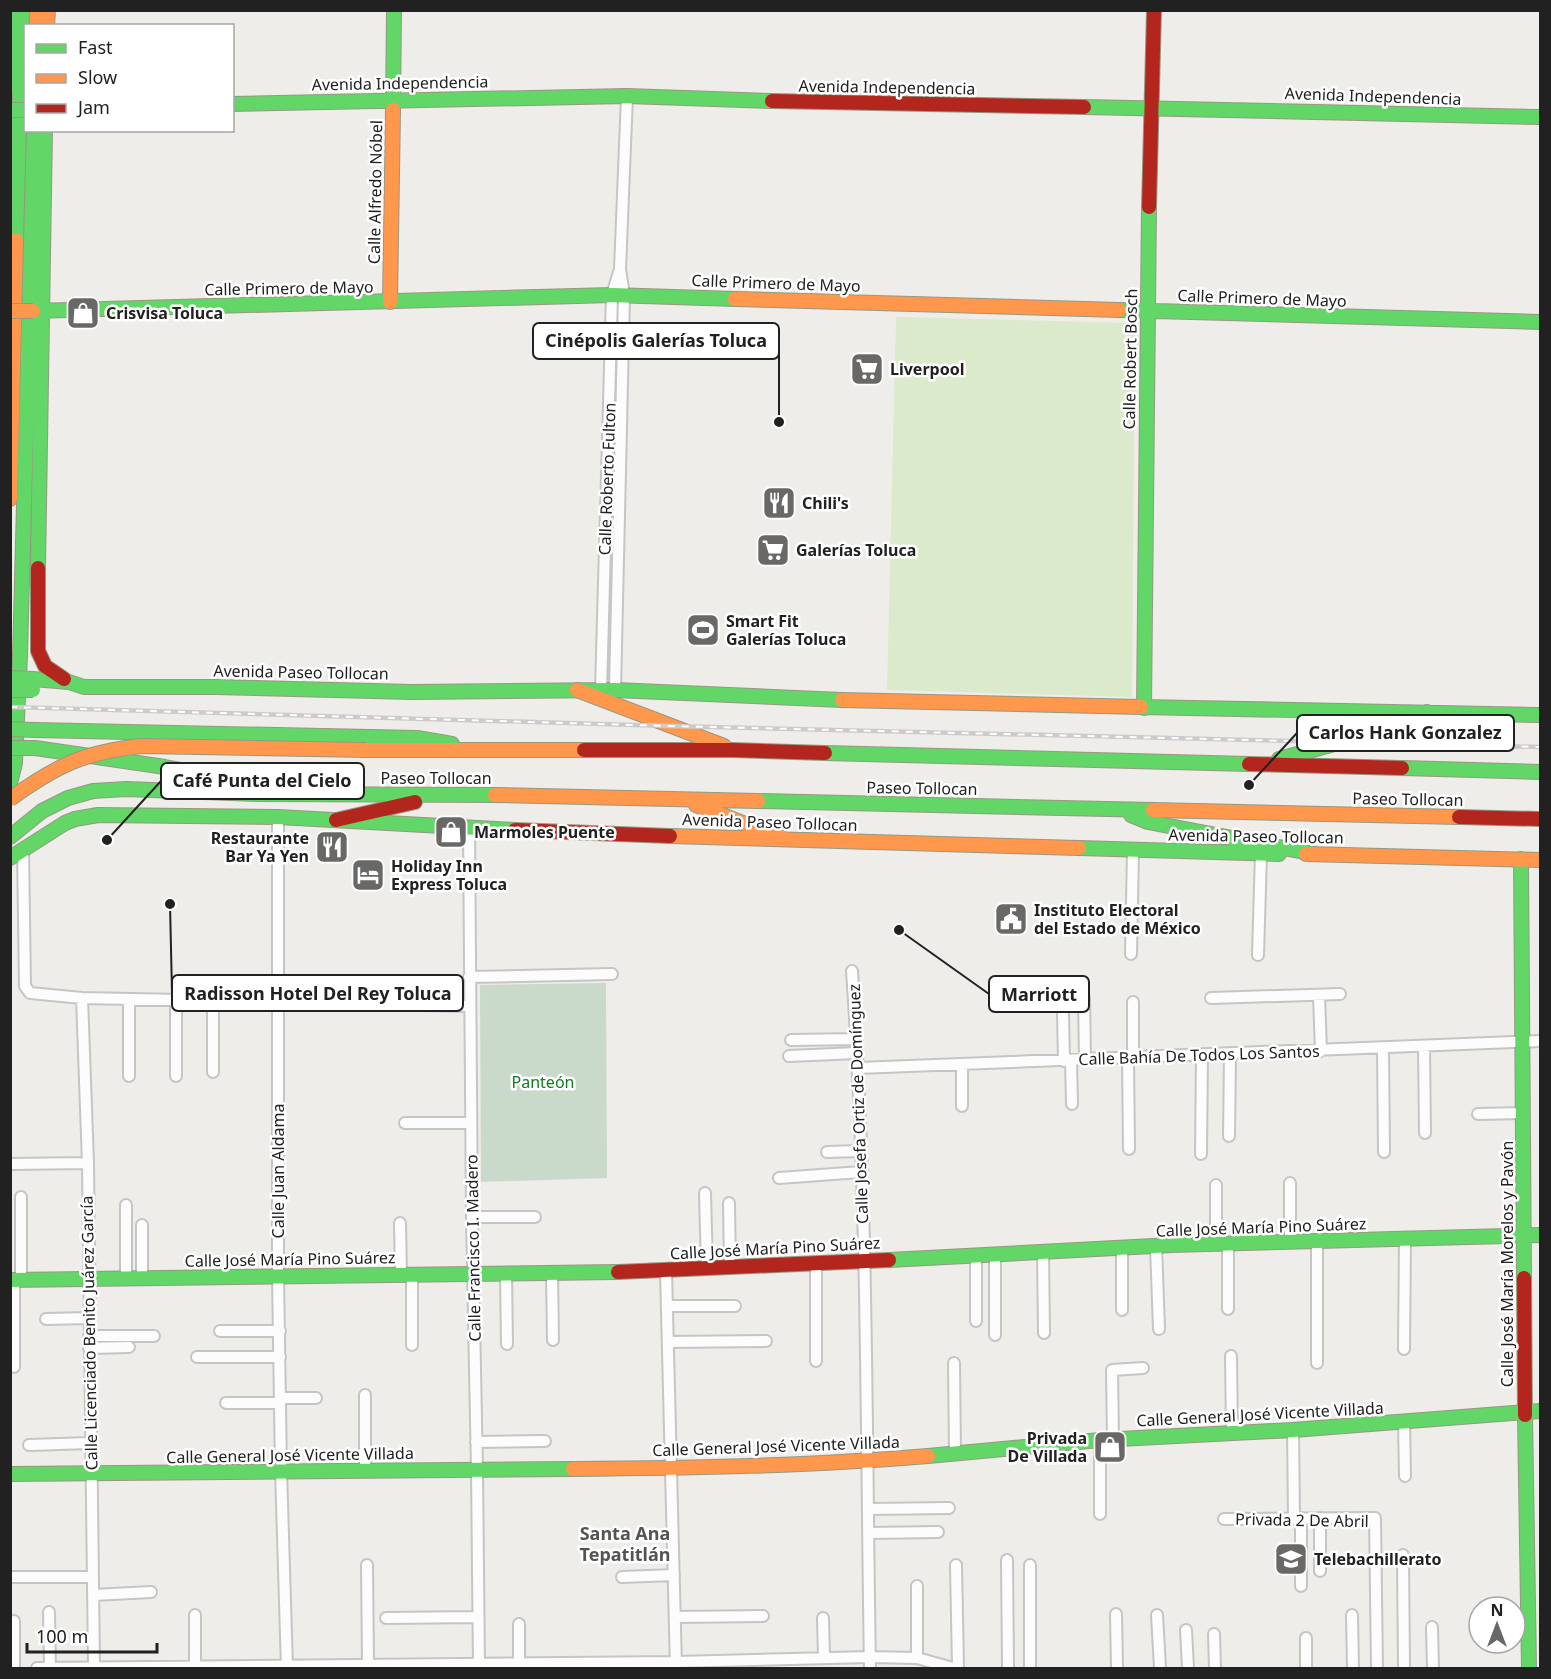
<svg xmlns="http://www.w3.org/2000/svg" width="1551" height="1679" viewBox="0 0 1551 1679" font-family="'Noto Sans',sans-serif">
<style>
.grass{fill:#dbeacb}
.cemetery{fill:#c9d9ca}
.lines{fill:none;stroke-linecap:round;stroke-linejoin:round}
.street-casing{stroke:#c6c5c4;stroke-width:14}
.fast-casing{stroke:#969982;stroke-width:16}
.slow-casing{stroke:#969982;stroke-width:16}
.jam-casing{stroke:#969982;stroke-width:16}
.street{stroke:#fdfcfc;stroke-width:10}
.fast{stroke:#63d668;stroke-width:14}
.slow{stroke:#ff974d;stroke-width:14}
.jam{stroke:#b3261e;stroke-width:14}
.rail-casing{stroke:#cbcbcb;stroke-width:4.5}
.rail{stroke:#fff;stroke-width:2;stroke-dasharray:7;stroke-linecap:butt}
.fast-bridge-casing{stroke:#969982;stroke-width:16;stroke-linecap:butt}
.slow-bridge-casing{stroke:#969982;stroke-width:16;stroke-linecap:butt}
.fast-bridge{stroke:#63d668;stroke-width:14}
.slow-bridge{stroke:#ff974d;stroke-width:14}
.labels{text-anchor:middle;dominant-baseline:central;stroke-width:5;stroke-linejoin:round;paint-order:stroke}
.street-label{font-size:16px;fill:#212121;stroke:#fff}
.poi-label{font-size:16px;font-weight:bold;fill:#212121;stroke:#fff;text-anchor:start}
.park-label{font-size:16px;fill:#117e1e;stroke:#fff}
.neighbourhood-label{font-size:18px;font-weight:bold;fill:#545454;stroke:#fff}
.leader{fill:none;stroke:#212121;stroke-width:2}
.callout-dot{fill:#212121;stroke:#fff;stroke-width:2}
.callout{fill:#fff;stroke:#212121;stroke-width:2}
.callout-label{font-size:18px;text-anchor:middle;font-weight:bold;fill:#212121}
</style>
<rect width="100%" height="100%" fill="#efedea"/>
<path class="grass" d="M896,317L1135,323L1132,697L887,690Z"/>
<path class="cemetery" d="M606,983L607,1178L481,1182L480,985Z"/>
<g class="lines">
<defs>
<path id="street" d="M601,690L612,295L619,272
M615,690L624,295L620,269L627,96
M278,817V1275L281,1470L287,1668
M469,828L472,1217L477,1470L479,1668
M23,849L25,986L30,993L82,998L469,1006
M1131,954L1133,850
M1258,955L1261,853
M852,971C868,1203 866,1436 870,1668
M469,977L612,974
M1319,996L1321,1051
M1084,997L1085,1060
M82,998L88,1163L94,1668
M1211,998L1340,994
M129,999V1076
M213,1000V1072
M1133,1002V1057
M1063,1014L1064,1061
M791,1040L857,1039
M1424,1047L1425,1133
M1383,1048L1384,1152
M789,1056L857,1053
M1128,1058L1129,1149
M1071,1061L1072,1104
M858,1068L1540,1041
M176,1076V1000
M962,1106V1064
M1478,1114L1523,1113
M405,1123H471
M1229,1136L1230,1054
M827,1152L861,1151
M1201,1154L1202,1054
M10,1164L88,1163
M779,1178L861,1172
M1290,1183V1242
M705,1193L707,1269
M21,1197V1280
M729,1203L730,1268
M126,1205V1278
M472,1217H535
M400,1223L401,1275
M142,1225V1278
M1317,1241V1363
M1216,1243V1185
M1228,1243V1309
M1156,1246L1159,1329
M1122,1248V1310
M1043,1252L1044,1333
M976,1255V1321
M816,1263V1361
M666,1271L676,1668
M552,1273L553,1340
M506,1274L507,1344
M412,1275V1345
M14,1280V1367
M667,1306H735
M46,1319L89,1318
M220,1331H280
M995,1335V1254
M89,1336H154
M668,1342L766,1341
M89,1348L129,1347
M1404,1349L1405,1239
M1231,1356L1232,1433
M197,1357H280
M954,1363L955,1452
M365,1395V1470
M280,1398H316
M226,1403H280
M1404,1422L1405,1476
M1293,1430L1294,1518
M1113,1439L1112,1370L1143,1368
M1100,1440V1514
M476,1442L545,1441
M29,1445L90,1443
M869,1509L949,1508
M1320,1518V1571
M1224,1519L1375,1518L1377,1668
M869,1533L938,1532
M1403,1555L1404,1668
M1007,1560L1008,1668
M367,1565L368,1665
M956,1565L958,1668
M1030,1565V1668
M11,1577H92
M622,1577L674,1575
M917,1586V1658
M1301,1586V1518
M93,1595L151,1592
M49,1612L50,1668
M1116,1614L1117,1668
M195,1615V1667
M1157,1615L1160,1668
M1352,1615L1353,1668
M675,1617L763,1616
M386,1618L478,1617
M823,1618L824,1657
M519,1624V1663
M1432,1627L1433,1668
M1186,1630L1188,1668
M1214,1634L1215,1668
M14,1668V1621
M37,1668L676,1662L869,1657L917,1658L953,1668
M1306,1668V1638"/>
<path id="fast" d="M10,87L12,10
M232,104L627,96L772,101
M1084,107L1540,117
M393,110L394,10
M16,240L22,10
M1119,310L1540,322
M33,311L612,295L735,299
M38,568L45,130
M33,679L69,682L84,687H215L412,692L615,690L842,700
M1141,707L1540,715
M1144,708L1149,207
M35,730L417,738L452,744
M35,748L165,767L274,788
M825,753L1249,764
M1279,759L1416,722L1427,712
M1402,768L1540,772
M10,783L15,763L20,655L34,130
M758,801L1153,810
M1131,815L1148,822L1315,854
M10,837L42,811L68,798L93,791L126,789L259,794L495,795
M1079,848L1279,854
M10,858L65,823L75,819L98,815L278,817L515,830
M1521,859L1524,1278
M889,1260L1172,1245L1540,1235
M10,1280L618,1272
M1525,1415L1529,1668
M928,1456L1100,1440L1293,1430L1540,1411
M10,1474L573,1469"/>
<path id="slow" d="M37,10V26
M47,26L48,10
M735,299L1119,310
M390,302L393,110
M10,499L16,240
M577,690L724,746
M842,700L1141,707
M366,750H584
M495,795L758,801
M696,805L785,839
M1153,810L1459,817
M670,836L1079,848
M1306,854L1540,860
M573,1469C691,1468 810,1466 928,1456"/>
<path id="jam" d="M772,101L1084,107
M1149,207L1154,10
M38,568V651L45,666L64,679
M584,750H732L825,753
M1249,764L1402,768
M1459,817L1540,819
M336,820L415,802
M515,830L670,836
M618,1272L889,1260
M1524,1278L1525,1415"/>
</defs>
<use href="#street" class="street-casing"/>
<use href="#fast" class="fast-casing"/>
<use href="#slow" class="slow-casing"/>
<use href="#jam" class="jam-casing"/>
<use href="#street" class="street"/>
<use href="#fast" class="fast"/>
<use href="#slow" class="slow"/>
<use href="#jam" class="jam"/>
<defs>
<path id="rail" d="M10,707L669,726L1540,747"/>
</defs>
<use href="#rail" class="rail-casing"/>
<use href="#rail" class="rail"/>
<defs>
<path id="fast-bridge" d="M13,110H26
M10,678L33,679
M10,690H33
M10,729L35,730
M10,748H35"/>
<path id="slow-bridge" d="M12,311H33
M10,799C56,766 84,752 141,746L366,750"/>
</defs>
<use href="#fast-bridge" class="fast-bridge-casing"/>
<use href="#slow-bridge" class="slow-bridge-casing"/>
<use href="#fast-bridge" class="fast-bridge"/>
<use href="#slow-bridge" class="slow-bridge"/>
</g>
<defs>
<symbol id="shop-square" viewBox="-11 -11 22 22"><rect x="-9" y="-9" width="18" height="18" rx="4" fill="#696867" stroke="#fff"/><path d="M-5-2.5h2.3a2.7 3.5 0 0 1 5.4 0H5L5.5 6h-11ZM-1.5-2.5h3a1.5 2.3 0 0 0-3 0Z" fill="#fff"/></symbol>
<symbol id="supermarket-square" viewBox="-11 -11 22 22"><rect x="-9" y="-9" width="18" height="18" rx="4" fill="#696867" stroke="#fff"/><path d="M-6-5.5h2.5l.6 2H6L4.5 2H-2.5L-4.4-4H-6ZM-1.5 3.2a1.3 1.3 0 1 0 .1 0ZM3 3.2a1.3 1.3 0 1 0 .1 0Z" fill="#fff"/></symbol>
<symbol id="restaurant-square" viewBox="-11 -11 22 22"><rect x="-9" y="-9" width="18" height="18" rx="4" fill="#696867" stroke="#fff"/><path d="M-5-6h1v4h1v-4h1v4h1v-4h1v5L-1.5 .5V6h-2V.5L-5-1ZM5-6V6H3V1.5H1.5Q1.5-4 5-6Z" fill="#fff"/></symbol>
<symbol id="stadium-square" viewBox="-11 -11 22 22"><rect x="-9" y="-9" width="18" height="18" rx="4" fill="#696867" stroke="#fff"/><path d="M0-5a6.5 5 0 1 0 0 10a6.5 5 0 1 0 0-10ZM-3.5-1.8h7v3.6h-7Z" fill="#fff"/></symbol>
<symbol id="hotel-square" viewBox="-11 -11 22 22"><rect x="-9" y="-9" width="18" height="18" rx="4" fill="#696867" stroke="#fff"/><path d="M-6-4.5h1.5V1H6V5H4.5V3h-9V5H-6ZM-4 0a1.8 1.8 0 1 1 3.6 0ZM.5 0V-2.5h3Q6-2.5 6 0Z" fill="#fff"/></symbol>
<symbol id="civic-square" viewBox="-11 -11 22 22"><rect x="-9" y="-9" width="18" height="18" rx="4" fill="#696867" stroke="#fff"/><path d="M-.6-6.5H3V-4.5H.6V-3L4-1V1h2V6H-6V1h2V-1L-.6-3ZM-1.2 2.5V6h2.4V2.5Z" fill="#fff"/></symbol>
<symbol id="school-square" viewBox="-11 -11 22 22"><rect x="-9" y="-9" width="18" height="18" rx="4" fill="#696867" stroke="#fff"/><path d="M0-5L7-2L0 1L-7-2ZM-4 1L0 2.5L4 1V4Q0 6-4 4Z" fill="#fff"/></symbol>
</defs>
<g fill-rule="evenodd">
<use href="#shop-square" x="64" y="294" width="38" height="38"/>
<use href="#supermarket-square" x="848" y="350" width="38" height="38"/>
<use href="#restaurant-square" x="760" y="484" width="38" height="38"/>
<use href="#supermarket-square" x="754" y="531" width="38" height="38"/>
<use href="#stadium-square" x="684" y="611" width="38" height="38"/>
<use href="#shop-square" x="432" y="813" width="38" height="38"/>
<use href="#restaurant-square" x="313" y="828" width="38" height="38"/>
<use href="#hotel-square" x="349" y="856" width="38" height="38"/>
<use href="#civic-square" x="992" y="900" width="38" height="38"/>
<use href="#shop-square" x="1091" y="1428" width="38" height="38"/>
<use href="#school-square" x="1272" y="1540" width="38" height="38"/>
</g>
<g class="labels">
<g class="street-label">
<text transform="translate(400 83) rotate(-1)">Avenida Independencia</text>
<text transform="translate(887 87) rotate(1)">Avenida Independencia</text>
<text transform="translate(1373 96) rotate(2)">Avenida Independencia</text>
<text transform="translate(375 192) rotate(-89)">Calle Alfredo Nóbel</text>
<text transform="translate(776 283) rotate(2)">Calle Primero de Mayo</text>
<text transform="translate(289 288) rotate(-1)">Calle Primero de Mayo</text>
<text transform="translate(1262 298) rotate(2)">Calle Primero de Mayo</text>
<text transform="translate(1130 359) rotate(-89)">Calle Robert Bosch</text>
<text transform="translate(607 479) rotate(-88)">Calle Roberto Fulton</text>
<text transform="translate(301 672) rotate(1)">Avenida Paseo Tollocan</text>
<text x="436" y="778">Paseo Tollocan</text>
<text transform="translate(922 788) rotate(1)">Paseo Tollocan</text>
<text transform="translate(1408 799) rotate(1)">Paseo Tollocan</text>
<text transform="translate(770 822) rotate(2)">Avenida Paseo Tollocan</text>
<text transform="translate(1256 836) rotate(1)">Avenida Paseo Tollocan</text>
<text transform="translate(1199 1055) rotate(-2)">Calle Bahía De Todos Los Santos</text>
<text transform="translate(858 1104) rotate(-92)">Calle Josefa Ortiz de Domínguez</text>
<text transform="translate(278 1171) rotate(-90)">Calle Juan Aldama</text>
<text transform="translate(1261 1227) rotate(-2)">Calle José María Pino Suárez</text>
<text transform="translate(473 1248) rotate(-91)">Calle Francisco I. Madero</text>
<text transform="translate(775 1248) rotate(-3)">Calle José María Pino Suárez</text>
<text transform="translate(290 1259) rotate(-1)">Calle José María Pino Suárez</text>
<text transform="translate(1507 1264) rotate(-90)">Calle José María Morelos y Pavón</text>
<text transform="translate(89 1333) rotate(-91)">Calle Licenciado Benito Juárez García</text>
<text transform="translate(1260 1414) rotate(-3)">Calle General José Vicente Villada</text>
<text transform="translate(776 1446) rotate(-2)">Calle General José Vicente Villada</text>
<text transform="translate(290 1455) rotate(-1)">Calle General José Vicente Villada</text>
<text transform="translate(1302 1520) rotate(1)">Privada 2 De Abril</text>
</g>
<g class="poi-label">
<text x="106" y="313">Crisvisa Toluca</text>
<text x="890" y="369">Liverpool</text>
<text x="802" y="503">Chili's</text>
<text x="796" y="550">Galerías Toluca</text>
<text x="726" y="621">Smart Fit<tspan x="726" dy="18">Galerías Toluca</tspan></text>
<text x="474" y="832">Marmoles Puente</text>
<text x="309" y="838" text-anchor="end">Restaurante<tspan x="309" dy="18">Bar Ya Yen</tspan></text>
<text x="391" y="866">Holiday Inn<tspan x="391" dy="18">Express Toluca</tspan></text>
<text x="1034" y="910">Instituto Electoral<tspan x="1034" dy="18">del Estado de México</tspan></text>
<text x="1087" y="1438" text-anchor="end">Privada<tspan x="1087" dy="18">De Villada</tspan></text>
<text x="1314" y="1559">Telebachillerato</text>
</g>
<g class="park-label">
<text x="543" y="1082">Panteón</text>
</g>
<g class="neighbourhood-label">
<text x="625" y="1533">Santa Ana<tspan x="625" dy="21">Tepatitlán</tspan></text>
</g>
</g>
<path class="leader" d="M779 422L779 341M1249 785L1297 733M107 840L161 781M170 904L172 993M899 930L989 994"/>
<g class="callout-dot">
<circle cx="779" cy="422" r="6"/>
<circle cx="1249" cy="785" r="6"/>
<circle cx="107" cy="840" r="6"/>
<circle cx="170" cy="904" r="6"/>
<circle cx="899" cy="930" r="6"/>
</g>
<g class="callout">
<rect x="533" y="323" width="246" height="36" rx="6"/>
<rect x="1297" y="715" width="217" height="36" rx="6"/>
<rect x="161" y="763" width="203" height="36" rx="6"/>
<rect x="172" y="975" width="291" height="36" rx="6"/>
<rect x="989" y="976" width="100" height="36" rx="6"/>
</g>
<g class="callout-label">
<text x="656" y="347">Cinépolis Galerías Toluca</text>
<text x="1405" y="739">Carlos Hank Gonzalez</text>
<text x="262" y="787">Café Punta del Cielo</text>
<text x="318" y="1000">Radisson Hotel Del Rey Toluca</text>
<text x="1039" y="1001">Marriott</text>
</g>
<rect width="1551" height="1679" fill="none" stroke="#212121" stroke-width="24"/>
<rect x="24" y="24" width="210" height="108" fill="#ffffff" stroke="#a6a6a6" stroke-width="1.5"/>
<rect x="36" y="44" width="30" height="9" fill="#63d668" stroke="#a6a6a6" stroke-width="1.5"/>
<text x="78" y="54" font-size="18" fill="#212121">Fast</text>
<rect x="36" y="74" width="30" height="9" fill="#ff974d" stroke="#a6a6a6" stroke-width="1.5"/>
<text x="78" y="84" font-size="18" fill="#212121">Slow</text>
<rect x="36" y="104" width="30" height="9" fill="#b3261e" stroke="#a6a6a6" stroke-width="1.5"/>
<text x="78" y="114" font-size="18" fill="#212121">Jam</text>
<g transform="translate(1497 1625)"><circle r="28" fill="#ffffff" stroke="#a6a6a6" stroke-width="1.5"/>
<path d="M0-4.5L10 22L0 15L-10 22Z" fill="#696867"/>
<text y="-9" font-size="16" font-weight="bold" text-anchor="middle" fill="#212121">N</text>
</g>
<path d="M27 1643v9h130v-9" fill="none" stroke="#212121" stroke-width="3"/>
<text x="36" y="1643" font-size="18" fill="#212121" stroke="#ffffff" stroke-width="4.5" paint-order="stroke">100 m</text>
</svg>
